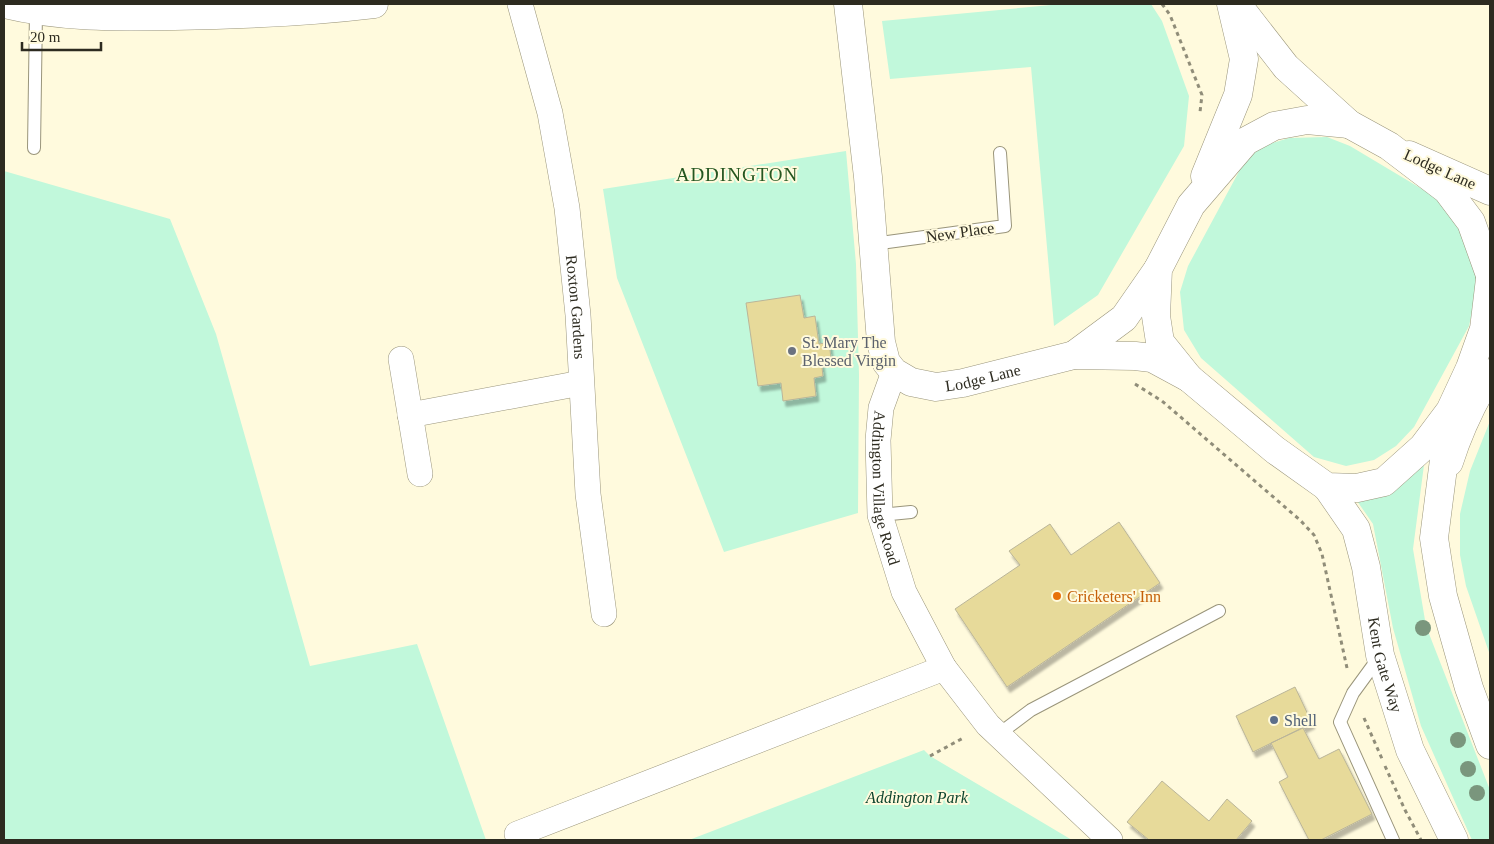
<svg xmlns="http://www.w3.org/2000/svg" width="1494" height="844" viewBox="0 0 1494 844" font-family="'Times New Roman',serif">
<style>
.green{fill:#c1f8db}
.building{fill:#e7da9a;stroke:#bab599;filter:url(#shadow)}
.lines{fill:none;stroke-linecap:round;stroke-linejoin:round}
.lane-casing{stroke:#9a957b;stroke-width:14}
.street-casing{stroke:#9a957b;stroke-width:26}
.secondary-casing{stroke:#9a957b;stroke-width:29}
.primary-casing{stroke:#9a957b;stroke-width:29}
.path{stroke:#908d79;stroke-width:3;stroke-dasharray:4 4;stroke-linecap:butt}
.lane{stroke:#fff;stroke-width:12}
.street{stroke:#fff;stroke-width:25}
.secondary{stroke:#fff;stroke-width:28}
.primary{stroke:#fff;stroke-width:28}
.tree{fill:#7a967d}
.worship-dot{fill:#6b7280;stroke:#fffadd;stroke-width:2}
.food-dot{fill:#e8710a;stroke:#fffadd;stroke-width:2}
.service-dot{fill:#5c6f8a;stroke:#fffadd;stroke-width:2}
.labels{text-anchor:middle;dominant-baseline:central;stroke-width:4;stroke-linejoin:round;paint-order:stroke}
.street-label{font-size:16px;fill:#2d2b20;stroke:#fffadd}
.worship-label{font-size:16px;fill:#5b616d;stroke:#fffadd;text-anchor:start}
.food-label{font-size:16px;fill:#c56008;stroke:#fffadd;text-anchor:start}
.service-label{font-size:16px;fill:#4e5e75;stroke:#fffadd;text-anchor:start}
.park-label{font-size:16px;font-style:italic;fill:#0d442e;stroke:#fffadd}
.quarter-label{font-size:19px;letter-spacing:1px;fill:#245620;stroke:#fffadd}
</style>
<defs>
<filter id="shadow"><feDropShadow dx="3" dy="5.5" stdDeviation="1" flood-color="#0004"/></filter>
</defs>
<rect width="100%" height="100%" fill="#fffadd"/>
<path class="green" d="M1062,4H1151L1162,21L1189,96L1184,146L1098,295L1054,326L1031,67L890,79L882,21Z
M1327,137L1350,146L1442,201L1477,254L1478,285L1469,326L1414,427L1396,446L1374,460L1346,466L1314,457L1201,358L1184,330L1180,292L1188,266L1243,164L1262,146L1289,138Z
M846,151L856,264L859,375L858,513L724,552L617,278L603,189Z
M4,171L170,219L216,334L310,666L417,644L486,840H4Z
M1490,421V655L1466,586L1460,555V514L1470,471Z
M1424,465L1413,549L1426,626L1490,790V840H1472L1421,726L1393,628L1373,524L1355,498L1389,487Z
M924,750L930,756L1072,840H689Z"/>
<path class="building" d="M800,295L804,318L815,316L819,344L829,342L831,358L821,359L823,376L814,378L816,396L783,401L781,383L758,386L746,303Z
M1119,522L1160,583L1007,687L955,609L1020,565L1009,551L1050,524L1071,555Z
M1295,687L1312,723L1253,752L1236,716Z
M1303,728L1319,759L1339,749L1372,814L1321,840H1309L1279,782L1288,777L1271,743Z
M1162,781L1209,821L1227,799L1252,821L1236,840H1149L1127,822Z"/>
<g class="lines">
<defs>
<path id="lane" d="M34,148L36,12
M873,244L1005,226L1000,153
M880,515L911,512
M1380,656L1353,693L1340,722L1393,840
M999,734L1031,710L1219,611"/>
<g id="street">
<path id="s1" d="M520,4L550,113L567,208L578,315L588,494L604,614"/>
<path d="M401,359L420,474"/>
<path id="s2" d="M894,372L881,408L878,440L880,515L904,592L944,668L988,725L1110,840"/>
<path d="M410,415L581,383"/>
<path d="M517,834L944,668"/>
</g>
<g id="secondary">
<path d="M4,4C62,18 115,17 174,16C241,15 307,12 374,4"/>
<path id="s3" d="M848,4L868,177L881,342L886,362L894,372L911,382L936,387L963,383L1074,355L1135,356L1152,358L1189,378"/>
<path d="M1409,155L1490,191"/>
<path d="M1074,355L1124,318L1158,269"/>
<path d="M1449,462C1459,430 1473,401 1490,373"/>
</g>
<g id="primary">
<path d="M1237,4L1286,67L1349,124L1389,146L1447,190L1471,222L1490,275"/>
<path d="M1349,124L1307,120L1274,126L1246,141L1191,205L1158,269L1156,316L1160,342L1189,378L1275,450L1327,487L1357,488L1384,482L1423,447L1450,411L1470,368L1484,329L1490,279"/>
<path d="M1205,176L1238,95L1244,59L1231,4"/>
<path d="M1450,413L1434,538L1443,596L1469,688L1490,745"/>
<path id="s4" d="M1327,487L1356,529L1366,567L1380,655L1410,750L1454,840"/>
</g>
</defs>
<use href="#lane" class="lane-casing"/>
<use href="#street" class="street-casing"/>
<use href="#secondary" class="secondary-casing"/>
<use href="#primary" class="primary-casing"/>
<path class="path" d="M1162,4L1170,15L1202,95L1200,112
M1135,384L1162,401L1300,520L1314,535L1322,554L1347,668
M1364,718L1383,761
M930,756L965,737
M1385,766L1405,810L1421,840"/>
<use href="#lane" class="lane"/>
<use href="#street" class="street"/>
<use href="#secondary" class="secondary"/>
<use href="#primary" class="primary"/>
</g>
<g class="tree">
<circle cx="1423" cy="628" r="8"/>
<circle cx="1458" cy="740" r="8"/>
<circle cx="1468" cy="769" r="8"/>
<circle cx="1477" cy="793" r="8"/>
</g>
<circle class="worship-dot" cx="792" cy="351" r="5"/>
<circle class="food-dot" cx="1057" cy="596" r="5"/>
<circle class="service-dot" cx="1274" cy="720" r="5"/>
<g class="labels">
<g class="street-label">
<text transform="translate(1440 169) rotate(24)">Lodge Lane</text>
<text transform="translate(960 232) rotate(-8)">New Place</text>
<text stroke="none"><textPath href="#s1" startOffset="309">Roxton Gardens</textPath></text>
<text stroke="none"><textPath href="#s3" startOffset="466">Lodge Lane</textPath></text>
<text stroke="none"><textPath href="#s2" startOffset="119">Addington Village Road</textPath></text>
<text stroke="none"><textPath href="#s4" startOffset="190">Kent Gate Way</textPath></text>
</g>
<g class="worship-label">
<text x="802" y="342">St. Mary The<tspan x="802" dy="18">Blessed Virgin</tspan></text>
</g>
<g class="food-label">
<text x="1067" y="596">Cricketers' Inn</text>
</g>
<g class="service-label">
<text x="1284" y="720">Shell</text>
</g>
<g class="park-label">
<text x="917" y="797">Addington Park</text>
</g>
<g class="quarter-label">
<text x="737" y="174">ADDINGTON</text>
</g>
</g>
<rect width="1494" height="844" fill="none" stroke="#2d2b20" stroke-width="10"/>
<path d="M22 42v8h79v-8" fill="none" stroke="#2d2b20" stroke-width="2.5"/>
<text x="30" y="42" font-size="15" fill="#2d2b20" stroke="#fffadd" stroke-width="4" paint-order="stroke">20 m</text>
</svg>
